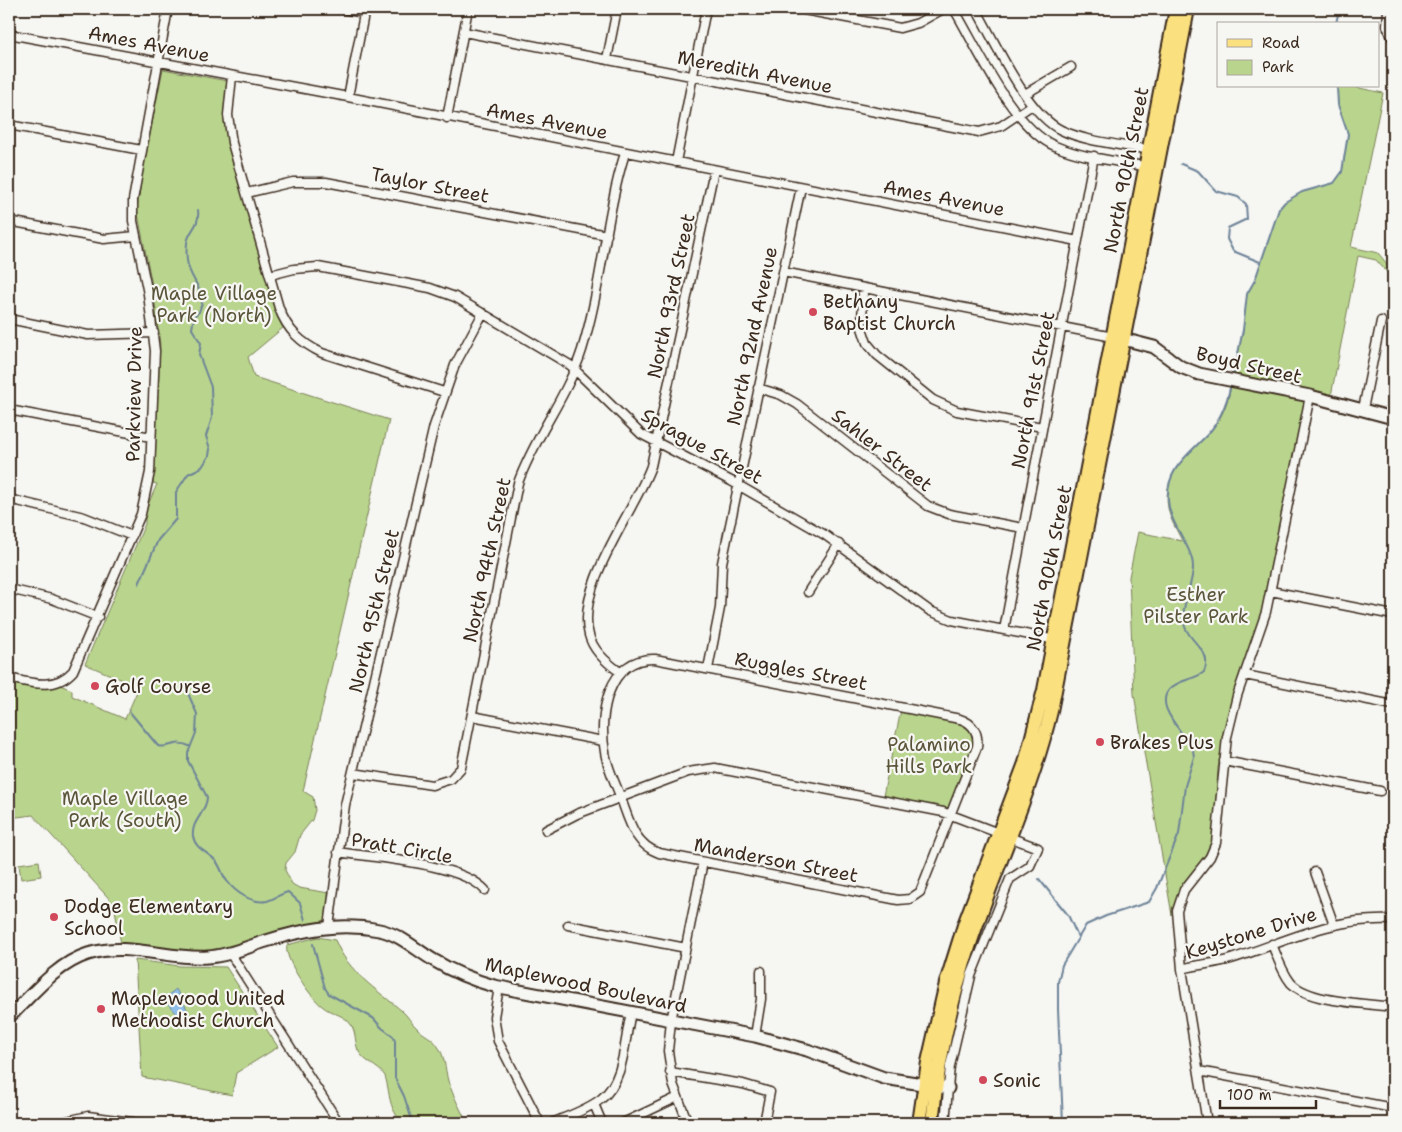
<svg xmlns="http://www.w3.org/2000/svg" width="1402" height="1132" viewBox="0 0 1402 1132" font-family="'Shantell Sans',sans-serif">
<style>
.green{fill:#b9d58d;stroke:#7a8056}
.water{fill:#8ebee9;stroke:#6d8398}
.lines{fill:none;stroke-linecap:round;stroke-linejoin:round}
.stream{stroke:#6d8398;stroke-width:2}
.street-casing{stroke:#3b2a1e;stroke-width:11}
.secondary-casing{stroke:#3b2a1e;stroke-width:15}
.primary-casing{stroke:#3b2a1e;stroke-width:16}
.street{stroke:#f6f6f2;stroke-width:8}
.secondary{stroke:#f6f6f2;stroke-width:11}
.primary{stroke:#fbe080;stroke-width:12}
.poi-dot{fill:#d1495b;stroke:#f6f6f2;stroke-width:2}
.labels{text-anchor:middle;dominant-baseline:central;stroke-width:4.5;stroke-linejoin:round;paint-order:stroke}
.street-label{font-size:19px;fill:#3b2a1e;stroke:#f6f6f2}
.park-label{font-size:19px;fill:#5a553a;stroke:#f6f6f2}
.poi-label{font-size:19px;fill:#3b2a1e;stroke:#f6f6f2;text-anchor:start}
</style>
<rect width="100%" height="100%" fill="#f6f6f2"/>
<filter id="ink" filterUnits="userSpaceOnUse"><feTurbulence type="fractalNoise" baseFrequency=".02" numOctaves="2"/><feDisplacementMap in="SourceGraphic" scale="10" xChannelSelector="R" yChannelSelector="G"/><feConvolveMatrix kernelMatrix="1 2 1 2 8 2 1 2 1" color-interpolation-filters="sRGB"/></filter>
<g filter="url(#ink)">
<path class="green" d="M163,69L227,81L224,110L228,144L275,307L284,327L248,357L254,377L389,420L303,791L313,797L315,810L312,820L300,835L295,852L286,863L285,870L292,884L299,888L329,893L325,922C286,924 252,946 213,951C183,954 151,947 121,944L114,904L33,815L9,818V682L45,688L60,685L72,690V696L125,719L139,687L85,664L145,524V512L157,484L153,483L160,344L154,295L137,209L143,168Z
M1337,86H1350L1383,93L1351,247L1378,253L1393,271V279L1376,260L1358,256L1331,396L1233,376L1243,330L1247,294L1255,280L1279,209L1285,202L1302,192L1334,183L1342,172L1348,134L1338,105Z
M1231,386L1305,400L1262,612L1227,716L1218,768L1214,838L1202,862L1179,891L1172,915L1134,694L1129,577L1138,532L1182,541C1177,530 1170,520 1168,508C1162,473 1187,457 1208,434C1221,420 1228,404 1231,386Z
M901,710L964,723L974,734V744L948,808L883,796Z
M39,861L41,876L21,879L19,864Z
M318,937L335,940C348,972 376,989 402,1011C408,1016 411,1023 417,1028C423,1035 432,1037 437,1045C445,1055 445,1069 448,1081C453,1096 461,1110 467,1123L401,1122C387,1103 391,1096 385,1076C378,1065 364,1063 358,1050C354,1040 357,1030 348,1021C341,1014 330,1013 322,1006C311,998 283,958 287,945Z
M135,960L180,966L226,967L278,1047L236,1073L232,1095L142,1077Z"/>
<path class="water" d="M176,989L188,1011L180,1017L163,999Z"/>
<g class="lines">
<path class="stream" d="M1336,24L1339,9
M1181,164L1198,171L1216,191L1238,197L1246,204L1247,219L1228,228L1227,239L1233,251L1260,262
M1233,377L1243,330L1247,294L1255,280L1279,209L1285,202L1302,192L1334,183L1342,172L1348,134L1338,105L1337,86
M139,584L158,540L176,519V492L188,474L202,467L209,456L210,449L206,436L212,418L211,387L199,355L201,343L192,329L194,316L199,312L203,300C195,274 184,274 187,243C189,229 200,227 198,210
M187,691L197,714L196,733L188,753V761L207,797C207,812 191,821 193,836C195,849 208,852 216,861C221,867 222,875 227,881C235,892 252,904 267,901C274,899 280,894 288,892L300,903L305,920
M129,711L158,746C170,749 175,739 189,746
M1039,879L1068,915L1078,937
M313,944L325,988L329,994L373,1018L382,1028L393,1036L395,1041V1078L404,1096L413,1123
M1063,1123L1058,1009V982L1062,965L1086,925L1106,916L1149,902L1157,888L1179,834L1185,786L1194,757L1193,750C1185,733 1150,704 1172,687C1182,679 1194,680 1204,672C1213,651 1192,645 1185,627C1179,608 1193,586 1193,567C1193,546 1169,525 1168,500C1166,469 1188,455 1207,435C1221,420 1227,403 1231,384"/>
<defs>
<path id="street" d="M343,9L364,13
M954,9C978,49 1012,127 1055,146C1083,158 1118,161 1148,167
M976,9C996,43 1026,113 1061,130C1086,142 1124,145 1151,150
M1388,9L1387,26L1393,39
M804,10L900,28L918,23L943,9
M464,32L979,132L1001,126L1032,105
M9,34L348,97L1078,241
M607,59L617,9
M232,76L228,115L232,143L279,308C287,330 301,343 322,353L444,392
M1025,94L1071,67
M348,97L365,9
M447,118L468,9
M9,125L141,150
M676,162L706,9
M247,193L293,182H326L607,235
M9,221L104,239L136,236
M783,272L1113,337
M270,275L294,269L318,267L430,288L455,297L570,365L641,434L731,481L825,535L930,611L952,620L1056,640
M863,289L862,328L867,343L877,355L933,400L957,411L1042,427
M9,319L88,335L154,333
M758,388L781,395L797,404L928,506L949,514L1023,528
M1363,409L1381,321
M9,410L151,437
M9,499L84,517L132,536
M9,589L52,599L98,617
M1271,591L1393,615
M808,592L839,544
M1004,630L1094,156
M655,659L960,719C973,723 979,733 977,747L920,892L910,899L898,900L659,853C633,844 629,819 620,796C615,782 607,767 605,752C598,715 608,657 655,659Z
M708,669L720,608L722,563L801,187
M620,672C607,663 593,651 589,635C575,586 635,511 651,466L714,170
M1245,675L1393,705
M9,678C31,683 55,691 73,671L141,514L150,472L155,351L148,294L133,221V200L168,9
M472,716L603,741
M1224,761L1380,791
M353,773L432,785L451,779L461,768L518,483C535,436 567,397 582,350C602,286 605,217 625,153
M546,830L577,814L688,772L715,768L943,812L1038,848L1030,866L1010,879L971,976L950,1066L945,1123
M338,852C375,858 461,863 485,890
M1315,872L1334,925
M568,925L686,948
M329,927L345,805L434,426L455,365L483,313
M1272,944C1277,957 1282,972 1291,983C1310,1003 1366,1003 1393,1007
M230,953L339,1123
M1182,969C1198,964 1215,964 1231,959C1289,941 1329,917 1393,920
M499,987L494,1017L498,1041L540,1123
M755,1036L761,999V971
M1199,1071L1393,1108
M670,1072L743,1084L770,1092L764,1123
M594,1104L602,1123
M58,1123L88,1116L139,1123
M552,1123C568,1116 587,1110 601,1099C625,1081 624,1040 631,1013
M623,1123L678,1097
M688,1123L673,1084L668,1051L671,1021L703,862
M1207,1123L1182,969L1177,911L1184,890L1210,857L1216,843L1227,737L1237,696L1266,612L1310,396"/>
<path id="secondary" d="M1115,337L1154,347L1181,367L1199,374L1310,396L1393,418
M9,1017C32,995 56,964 88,954C127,941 169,960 208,957C227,956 245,948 263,942C301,930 339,922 379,930C400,934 416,950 435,961C453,972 473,980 494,986L755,1036L807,1050L884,1078L948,1088"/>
<path id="primary" d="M919,1123L928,1062L946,983L965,922L1025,763L1044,690L1176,9
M932,1123C938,1061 951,1000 971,941C997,864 1032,791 1051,711L1188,9"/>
</defs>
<use href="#street" class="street-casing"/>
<use href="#secondary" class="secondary-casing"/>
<use href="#primary" class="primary-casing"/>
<use href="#street" class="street"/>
<use href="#secondary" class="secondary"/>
<use href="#primary" class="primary"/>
</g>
</g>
<g class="poi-dot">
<circle cx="813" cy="312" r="5"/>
<circle cx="95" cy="686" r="5"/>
<circle cx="1100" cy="742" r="5"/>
<circle cx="54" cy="917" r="5"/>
<circle cx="101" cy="1009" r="5"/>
<circle cx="983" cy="1080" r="5"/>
</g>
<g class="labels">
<g class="street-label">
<text transform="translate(149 44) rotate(11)">Ames Avenue</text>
<text transform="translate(755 72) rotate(11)">Meredith Avenue</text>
<text transform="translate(547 121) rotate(11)">Ames Avenue</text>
<text transform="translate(1126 170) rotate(-79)">North 90th Street</text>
<text transform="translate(430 185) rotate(11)">Taylor Street</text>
<text transform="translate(944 198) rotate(11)">Ames Avenue</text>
<text transform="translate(671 296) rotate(-78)">North 93rd Street</text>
<text transform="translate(752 336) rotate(-78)">North 92nd Avenue</text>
<text transform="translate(1249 365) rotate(13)">Boyd Street</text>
<text transform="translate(1033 390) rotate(-79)">North 91st Street</text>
<text transform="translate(134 394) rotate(-89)">Parkview Drive</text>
<text transform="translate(702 446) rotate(29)">Sprague Street</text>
<text transform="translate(882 450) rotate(38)">Sahler Street</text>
<text transform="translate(487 560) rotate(-78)">North 94th Street</text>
<text transform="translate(1049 568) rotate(-79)">North 90th Street</text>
<text transform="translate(374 611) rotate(-77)">North 95th Street</text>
<text transform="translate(801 671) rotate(11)">Ruggles Street</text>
<text transform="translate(402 848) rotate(10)">Pratt Circle</text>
<text transform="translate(776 860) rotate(11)">Manderson Street</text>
<text transform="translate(1251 933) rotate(-17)">Keystone Drive</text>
<text transform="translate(586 985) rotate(12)">Maplewood Boulevard</text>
</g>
<g class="park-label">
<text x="214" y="293">Maple Village<tspan x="214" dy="22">Park (North)</tspan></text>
<text x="1196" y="594">Esther<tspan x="1196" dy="22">Pilster Park</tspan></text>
<text x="929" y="744">Palamino<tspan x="929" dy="22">Hills Park</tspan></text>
<text x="125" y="798">Maple Village<tspan x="125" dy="22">Park (South)</tspan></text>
</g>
<g class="poi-label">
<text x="823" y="301">Bethany<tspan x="823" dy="22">Baptist Church</tspan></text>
<text x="105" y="686">Golf Course</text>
<text x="1110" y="742">Brakes Plus</text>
<text x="64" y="906">Dodge Elementary<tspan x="64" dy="22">School</tspan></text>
<text x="111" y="998">Maplewood United<tspan x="111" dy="22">Methodist Church</tspan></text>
<text x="993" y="1080">Sonic</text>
</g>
</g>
<rect width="1402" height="1132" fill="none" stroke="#f6f6f2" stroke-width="30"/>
<rect x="15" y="15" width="1372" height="1102" fill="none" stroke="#3b2a1e" stroke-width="2" filter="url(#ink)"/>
<rect x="1217" y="22" width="162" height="65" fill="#f6f6f2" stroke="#aba49d"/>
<rect x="1227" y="39" width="25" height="8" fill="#fbe080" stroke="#aba49d"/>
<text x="1262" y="48" font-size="15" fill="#3b2a1e">Road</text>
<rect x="1227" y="60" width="25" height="15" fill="#b9d58d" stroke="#aba49d"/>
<text x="1262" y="72" font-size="15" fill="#3b2a1e">Park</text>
<path d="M1220 1100v8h96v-8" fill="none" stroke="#3b2a1e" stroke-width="2.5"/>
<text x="1227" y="1100" font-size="15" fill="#3b2a1e" stroke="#f6f6f2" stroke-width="4" paint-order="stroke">100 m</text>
</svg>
